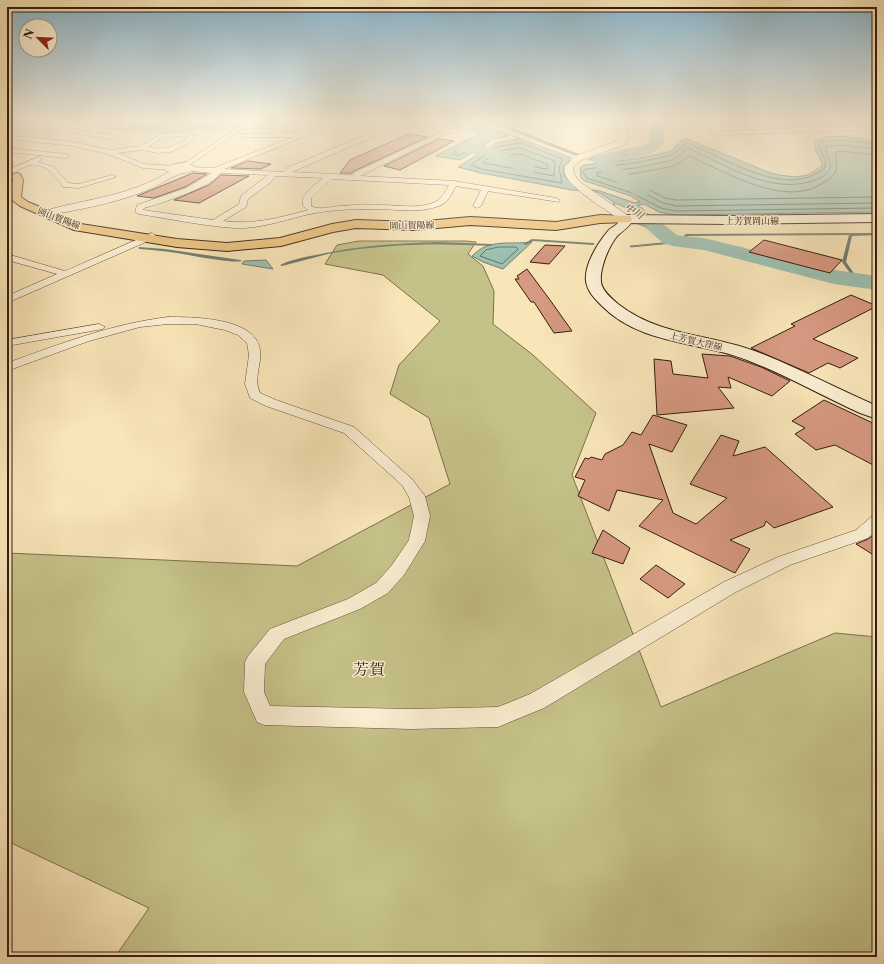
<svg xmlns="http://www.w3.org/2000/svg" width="884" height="964" viewBox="0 0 884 964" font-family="'Libre Caslon Text','Noto Serif JP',serif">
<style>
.green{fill:#c5c289;stroke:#7d704c}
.water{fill:#9dbfb0;stroke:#737e70}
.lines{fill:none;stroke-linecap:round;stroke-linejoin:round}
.shore{stroke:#696e60;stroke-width:1}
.stream{fill:#737e70;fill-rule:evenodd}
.river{fill:#9dbfb0;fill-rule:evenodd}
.building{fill:#d69981;stroke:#351d10}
.minor-casing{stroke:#664f3a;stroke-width:1}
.tertiary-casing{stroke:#664f3a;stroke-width:1}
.secondary-casing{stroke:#351d10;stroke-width:2}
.primary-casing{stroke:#351d10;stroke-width:2}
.minor{fill:#faeed1;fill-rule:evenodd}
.tertiary{fill:#faeed1;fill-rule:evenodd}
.secondary{fill:#faeed1;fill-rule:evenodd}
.primary{fill:#ecc27c;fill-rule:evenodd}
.labels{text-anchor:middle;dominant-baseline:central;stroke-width:3;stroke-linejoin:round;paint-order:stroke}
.far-street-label{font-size:9px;fill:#351d10;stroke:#faeed1}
.far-water-label{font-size:10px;font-style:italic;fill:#544e40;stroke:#faeed1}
.near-quarter-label{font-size:16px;fill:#351d10;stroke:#faeed1}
</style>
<rect width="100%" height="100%" fill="#f8e5b8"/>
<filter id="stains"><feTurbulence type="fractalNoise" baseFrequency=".005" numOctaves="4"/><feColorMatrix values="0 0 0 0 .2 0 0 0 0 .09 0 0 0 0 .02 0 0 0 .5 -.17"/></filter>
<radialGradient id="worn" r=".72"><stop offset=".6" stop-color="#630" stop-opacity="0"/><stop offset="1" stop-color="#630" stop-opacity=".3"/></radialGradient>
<path class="green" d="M359,241H466L476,242L468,254L483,266L494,291L493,324L533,355L596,413L572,475L661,707L835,633L877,637V957H115L149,908L7,841V553L297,566L450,484L429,418L390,394L399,365L440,321L383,275L325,264L337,245Z"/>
<path class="water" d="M498,131L509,136L490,140L491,141L460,160L436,156L470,138L485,135L484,133Z
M843,136L877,141V212L675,215L659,212L644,204L638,205L649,215L652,222L677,239L691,243L702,242L694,245L689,244L687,246L673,243L631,247L630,246L662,243L665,239L656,231L636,223L642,216L618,204H613L615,203L598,192L572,190L481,173L458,167L496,143L521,138L569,156L570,160L563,166L564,175L575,187L600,191L635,203L640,202L631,196L585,181L581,178L580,168L584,165L635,159L659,154L671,151L683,139H687L768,172L779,175L796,177L808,175L822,166C822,157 812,152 816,141L827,137Z
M649,141L664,142C654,155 604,161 588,160L594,157L647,147L650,144Z
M532,242L503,269L483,262L472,256C489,238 510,245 532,242Z
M266,260L273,269L242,264L244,261Z"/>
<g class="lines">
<path class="shore" d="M475,141L476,145L460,155L453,154L454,151Z
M521,143L563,159L559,167L562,183L481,169L471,165L497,147Z
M877,144L840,140L821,142L819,146L825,160V168C820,171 814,175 809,177C772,190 721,156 687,143L672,155L635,163L586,169L583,172L587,178L632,193L661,208L675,211L877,208
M520,148L555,161L554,176L484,163V161L499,151Z
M877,149L841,145L826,146C824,155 833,161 830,169C827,175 821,178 815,180C772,196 726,165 688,148L673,160L636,168L598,172L597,174L598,176L634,188L663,203L676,206L877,203
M520,154L547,164L548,168L546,169L500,160L502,157Z
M877,155L842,151L836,152C834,159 839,165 835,173C832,178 826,181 821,184C784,208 724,171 689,156L675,166L626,175L624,177L665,198L676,200L877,197
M499,247H516L518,249L502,264L480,256L486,250Z"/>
<path class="stream" d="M491,120L579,154V155L577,156L487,120Z
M877,233V235L852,236L846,262L858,279L856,280H855L842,262L849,235L688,236V243L686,244L684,243V235L686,234Z
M532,239L593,243L595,244L593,245L533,241L526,245L523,244Z
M439,242L491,244L493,245L491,246C438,243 385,244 332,253C315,257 299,262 282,266L280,265C290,260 304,257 316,255C356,246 397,243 439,242Z
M139,247L165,249L240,260L242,261C234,264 189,255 177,253C165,251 152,250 140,249H139Z"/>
<path class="river" d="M83,120L163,125L192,122L279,120L277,123L272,124L234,129L192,130L163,133L109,130L85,123Z
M448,120H468L499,133L501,136L499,139L484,143L479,145L492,148L533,165L535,169L533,173L527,174L482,155L459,151L456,148L459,145L478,135L450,123Z
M654,120H668C663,129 666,138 662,145C655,157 623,159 610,162L647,187L650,191L647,195L641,196L635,195L596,167L592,159L594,156L644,145L649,142L650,127Z
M656,222L663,224L677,235L682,236L704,238L834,270L877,276V290L834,284L704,250L673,246L663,243L646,228L649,224Z"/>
</g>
<path class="building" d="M408,134L427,137L354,171L352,173H340L350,160Z
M439,139L454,141L400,170L384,166Z
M248,161L271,164L261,169L231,168Z
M193,173L207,174L185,187L154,198L137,196Z
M221,175L249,176L199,203L174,200L209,185Z
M764,240L842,260L830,273L749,252Z
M545,245L565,246L549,264L530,262Z
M527,269L550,300L572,331L554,333L534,302H531L515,279H519L517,276Z
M851,295L877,306L813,339L858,358L840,368L828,363L809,373L751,348L795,326L791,324Z
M702,354L730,356L761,367L790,381L772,396L728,377L731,388L718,387L734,408L657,415L654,359L671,361L673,374L708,378Z
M824,400L877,425V467L835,445L816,450L795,434L805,428L792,421Z
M653,415L687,425L672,452L649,444L673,513L696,524L727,498L690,484L721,435L739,441L733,456L765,447L833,507L774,528L766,521L764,526L730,540L750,549L735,573L639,526L663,500L617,490L609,511L578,496L585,480L575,477L585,458L589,459L591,457L602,460L605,454L623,445L632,432L641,435Z
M603,530L630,548L623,564L592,553Z
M872,536L877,539V557L856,544L868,539Z
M656,565L685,584L668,598L640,579Z"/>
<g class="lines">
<defs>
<path id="minor" d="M270,120H283L241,130L188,166L182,165L237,128Z
M335,120H345L224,169L283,172L287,168L401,120H412L292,172L353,175L355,172L439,133L476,122L472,120H484L492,123L581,158L576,159L482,124L443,135L360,176L454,181L556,198L560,200L559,202L488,191L481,206L477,208L473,206L481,190L456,186C452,193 448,203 439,206C420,213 401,210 382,209C360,209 337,209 315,213C288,218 264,229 235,228C203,226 171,219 139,214L135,212L137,205L186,188L212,173L192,171L188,169L189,167L214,168L293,137H243L240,135L241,134L295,133L298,135ZM220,173L268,175L241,196L239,204L213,220L143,210L144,208C159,204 215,186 220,173ZM275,176L323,178C315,185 292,201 308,210C279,218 253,225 223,221L246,207L248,199L271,182ZM331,179L449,185C445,192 441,200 433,203C416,209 399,205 381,205C368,204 355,205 341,206C332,206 320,211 311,206V198Z
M707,120H746L714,123L717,130L725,131L847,126L844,124L847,122L862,128H877V132H861L855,130L725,135L713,133Z
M11,126H55L111,135L114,137L111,139L55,130L9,129V127Z
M187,132L197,136L182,147L170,152L158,153L142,150L118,153L144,164L174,166V170H171L143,168L108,154L73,146L7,139V135L73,142L110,150L140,146L161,134ZM187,136L189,137C175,146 165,151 148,147L163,137Z
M7,148L66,154L69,156L66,158L7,152Z
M39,157L42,159L38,162L54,167L68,183L79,184L112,175L116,177L79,188L63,187C56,176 46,163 30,165C22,167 15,173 7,175V170Z
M152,233L156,236L155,238L7,303V296L57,274L7,260V254L65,271Z
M168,317C192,317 256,317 260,350C262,365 253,378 260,393L276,400L354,427L412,479L425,496L430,516L425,541L404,575L388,593L360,609L284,639L265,664L264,692L270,706L411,709L498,707L530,694L724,582L778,557L856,530L871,517L877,515V530L868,538L790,565L736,592L544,708L498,727L411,729L264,725L257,722L244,692L245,662L248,656L270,629L348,599L376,583L392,565L409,540L414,516L409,497L402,485L344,433L266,406L250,398L245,384L249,355L247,343L238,335L225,330L195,324H168L140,327L89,341L7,371V363C60,344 111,324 168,317Z
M99,324L105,327L103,329L7,346V340Z"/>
<path id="tertiary" d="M615,120H623L629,139L624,145L581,160L573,167C573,174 576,177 580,182L630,217L631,219L630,221H622C608,211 576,192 567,178C564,174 564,171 565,166L575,156L618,141L621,139Z
M186,162L197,168C191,174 184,172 177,175C168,179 160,185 150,189C120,202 87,208 55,214L50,211L51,209C94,198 130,195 169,172L165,170L171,165Z"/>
<path id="secondary" d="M877,214V222L729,224L631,223C627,228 623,231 618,235C609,245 597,273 602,286C605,293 612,299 618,304C660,337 713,334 760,353C800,369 838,389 877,406V419L860,413C822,396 786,375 747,360C698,341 641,345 602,306C595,299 587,291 586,281C584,265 598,243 608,231C610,228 614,227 617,224C619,222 620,219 622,216L626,215L729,216Z"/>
<path id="primary" d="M16,173L20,174L23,180L21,197L28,202L81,224L177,239L227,243L280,238L332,224L356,220L415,222L470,217L556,222L600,215L630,216L632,219L630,222L600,223L556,230L470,225L415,230L356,228L333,232L281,246L227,251L177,247L74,230L20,206L12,200L9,193L13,180L11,176Z"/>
</defs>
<use href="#minor" class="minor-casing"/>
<use href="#tertiary" class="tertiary-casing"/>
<use href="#secondary" class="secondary-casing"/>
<use href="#primary" class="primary-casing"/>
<use href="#minor" class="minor"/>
<use href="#tertiary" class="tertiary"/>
<use href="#secondary" class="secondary"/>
<use href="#primary" class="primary"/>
</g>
<linearGradient id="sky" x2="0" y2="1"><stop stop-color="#8ab8d2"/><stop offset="0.47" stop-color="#fcf3df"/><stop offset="1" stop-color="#fcf3df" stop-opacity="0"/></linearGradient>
<rect width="884" height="255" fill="url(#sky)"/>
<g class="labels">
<g class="far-street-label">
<text transform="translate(59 218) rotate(21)">岡山賀陽線</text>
<text x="752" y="220">上芳賀岡山線</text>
<text transform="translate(412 225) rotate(-1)">岡山賀陽線</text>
<text transform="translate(696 341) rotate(13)">上芳賀大窪線</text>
</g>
<g class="far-water-label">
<text transform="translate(634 211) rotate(32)">中川</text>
</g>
<g class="near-quarter-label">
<text x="369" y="669">芳賀</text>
</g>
</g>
<rect width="884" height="964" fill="none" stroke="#f8e5b8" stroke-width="24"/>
<rect x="8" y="8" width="868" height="948" fill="none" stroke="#351d10" stroke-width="2"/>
<rect x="12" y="12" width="860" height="940" fill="none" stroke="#351d10"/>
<g transform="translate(38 38) rotate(294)"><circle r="19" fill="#faeed1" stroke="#ab9a84"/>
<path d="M0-3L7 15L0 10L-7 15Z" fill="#8f2418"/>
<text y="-6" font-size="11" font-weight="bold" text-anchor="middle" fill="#351d10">N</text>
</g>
<rect width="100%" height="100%" filter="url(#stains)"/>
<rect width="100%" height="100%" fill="url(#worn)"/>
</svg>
